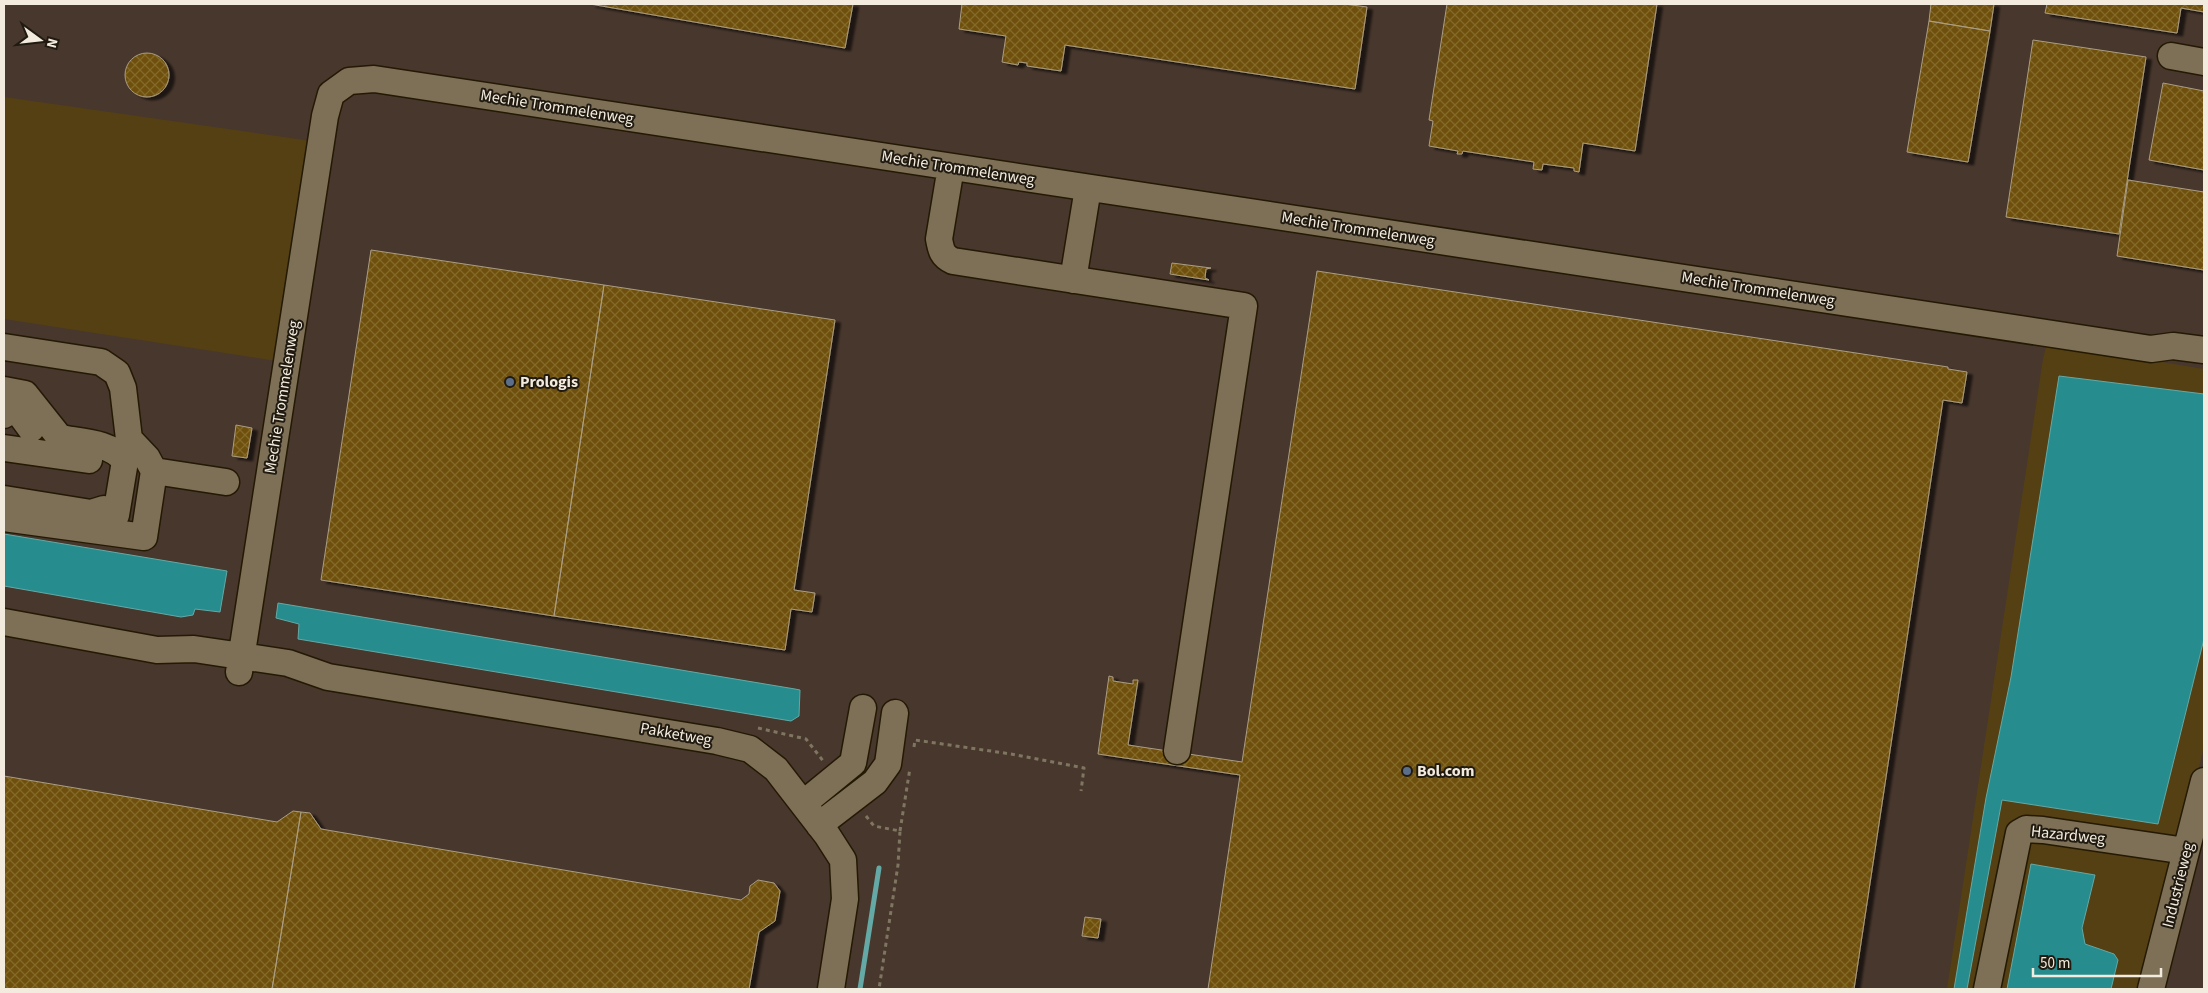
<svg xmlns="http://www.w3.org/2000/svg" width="2208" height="993" viewBox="0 0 2208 993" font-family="'Source Sans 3',sans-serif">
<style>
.industrial{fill:#48372d}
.grass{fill:#554014}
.water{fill:#268c8d;stroke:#64a9a5}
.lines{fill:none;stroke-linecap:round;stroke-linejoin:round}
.stream{stroke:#64a9a5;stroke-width:5}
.building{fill:url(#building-cross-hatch);stroke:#ab9d83;filter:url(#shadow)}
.minor-casing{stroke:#241903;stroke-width:29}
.path{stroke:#7f7662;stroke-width:3;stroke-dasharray:4 4;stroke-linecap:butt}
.minor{stroke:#7d7057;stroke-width:26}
.service-dot{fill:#5c6f8a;stroke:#201a10;stroke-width:2}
.labels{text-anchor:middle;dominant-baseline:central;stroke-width:4;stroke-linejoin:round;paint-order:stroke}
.street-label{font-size:16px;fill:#f3ecde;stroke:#201a10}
.poi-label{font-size:16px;font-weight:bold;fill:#f3ecde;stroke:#201a10;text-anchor:start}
</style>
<defs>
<pattern id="building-cross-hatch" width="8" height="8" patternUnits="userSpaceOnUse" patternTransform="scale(1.25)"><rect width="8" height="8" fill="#6e5007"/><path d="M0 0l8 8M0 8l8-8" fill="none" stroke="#83692b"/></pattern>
<filter id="shadow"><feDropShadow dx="5.5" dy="3" stdDeviation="1" flood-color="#0009"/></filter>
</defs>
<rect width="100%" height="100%" fill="#3d321b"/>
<path class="industrial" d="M4,4H2204V989H4Z"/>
<path class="grass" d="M4,97L311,141L277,361L4,319Z
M2047,343L2204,369V394L2060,376L2011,677L1986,798L1954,989H1947L2043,359Z
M2204,639V747L2182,835L2163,842L2031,821L1980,989H1967L2002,800L2158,824Z
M2026,837L2174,860L2141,989H2111L2118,960L2114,954L2085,944L2082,928L2095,875L2032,864L2007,989H1993Z"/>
<path class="water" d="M2059,376L2204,394V639L2158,824L2002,800L1967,989H1954L1986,798L2011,677Z
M4,534L227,571L220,612L195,609L193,615L181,617L4,586Z
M278,603L795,689L800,690L799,716L791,721L298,639L299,624L276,618Z
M2031,864L2095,875L2082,928L2085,944L2114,954L2118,960L2111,989H2007Z"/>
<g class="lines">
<path class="stream" d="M860,989L879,868"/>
</g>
<path class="building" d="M590,4H853L845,48Z
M962,4H1344L1367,7L1355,89L1065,45L1061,71L1027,66V63L1019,62L1018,65L1002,62L1006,36L959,29Z
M1447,4H1657L1635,151L1583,143L1579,172L1574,171V168L1543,164L1542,170L1533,169L1534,162L1463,151L1462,154H1457L1458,151L1429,146L1433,121L1429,120Z
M1931,4H1994L1990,31L1929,21Z
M2047,4H2204V12L2181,8L2177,33L2045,13Z
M1929,21L1990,31L1968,162L1907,152Z
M2033,40L2146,57L2119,234L2006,217Z
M125 75a22 22 0 1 1 44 0a22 22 0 1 1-44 0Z
M2163,83L2204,91V170L2149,160Z
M2128,180L2204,192V270L2117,256Z
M371,250L604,285L554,616L321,580Z
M1172,263L1211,268L1206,269L1205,278L1209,280L1170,274Z
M1317,271L1948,367V369L1967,372L1962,403L1943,400L1854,989H1208L1240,775L1098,754L1109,676L1113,677V681L1133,684V680H1138L1128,745L1242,762Z
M604,285L835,320L794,590L815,593L812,612L791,609L785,650L554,616Z
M236,425L252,428L247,458L232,456Z
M4,776L277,822L293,811L301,812L272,989H4Z
M301,812L310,813L321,829L741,900L749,894L750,886L758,880L774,883L780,891L775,921L759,932L749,989H272Z
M1085,917L1101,919L1098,938L1082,936Z"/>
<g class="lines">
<defs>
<path id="minor" d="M2171,56L2204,62
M951,167L939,239C941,250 942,256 953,261L1244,306L1177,751
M1073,280L1088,188
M4,347L101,362L117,373L123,388L129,439L147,458L154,471L144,537L4,518
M4,390L25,394L60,438C81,442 111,442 125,461L116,515L111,522L84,520
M4,415L5,410L11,407L17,410L31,429
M4,448L89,460
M154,471L226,482
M4,499L91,513L104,509
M4,622L157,650L194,649L288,663L328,677L717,741L750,749L776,769L827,835L843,860L845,899L831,989
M239,672L325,116L331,94L349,81L374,79L2151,349L2173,346L2204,350
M804,803L853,763L863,708
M819,825L875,782L888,764L895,713
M1987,989L2019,833L2026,829L2043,830L2186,851
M2151,989L2204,781"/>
</defs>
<use href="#minor" class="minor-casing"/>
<path class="path" d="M758,728L806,739L824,762
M914,747L915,740L1011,754L1084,768L1081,791
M866,816L874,826L900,831L898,865L879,989
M900,831L910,768"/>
<use href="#minor" class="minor"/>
</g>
<g class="service-dot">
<circle cx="510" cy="382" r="5"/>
<circle cx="1407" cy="771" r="5"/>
</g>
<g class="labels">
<g class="street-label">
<text transform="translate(557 107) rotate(9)">Mechie Trommelenweg</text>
<text transform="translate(958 168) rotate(9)">Mechie Trommelenweg</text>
<text transform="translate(1358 229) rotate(9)">Mechie Trommelenweg</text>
<text transform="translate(1758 289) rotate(9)">Mechie Trommelenweg</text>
<text transform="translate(282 397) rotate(-81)">Mechie Trommelenweg</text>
<text transform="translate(676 734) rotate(10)">Pakketweg</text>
<text transform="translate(2068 835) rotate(6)">Hazardweg</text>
<text transform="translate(2178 885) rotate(-76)">Industrieweg</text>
</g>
<g class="poi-label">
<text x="520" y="382">Prologis</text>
<text x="1417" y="771">Bol.com</text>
</g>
</g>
<rect width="2208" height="993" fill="none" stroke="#f3ecde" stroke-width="10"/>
<g transform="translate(40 40) rotate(105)" stroke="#201a10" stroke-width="4" paint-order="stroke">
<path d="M0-4L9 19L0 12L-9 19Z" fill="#f3ecde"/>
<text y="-8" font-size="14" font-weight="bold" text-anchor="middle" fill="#f3ecde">N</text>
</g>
<path d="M2033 968v8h128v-8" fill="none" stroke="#f3ecde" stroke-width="2.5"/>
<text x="2040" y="968" font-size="15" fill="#f3ecde" stroke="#201a10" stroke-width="4" paint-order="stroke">50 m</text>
</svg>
